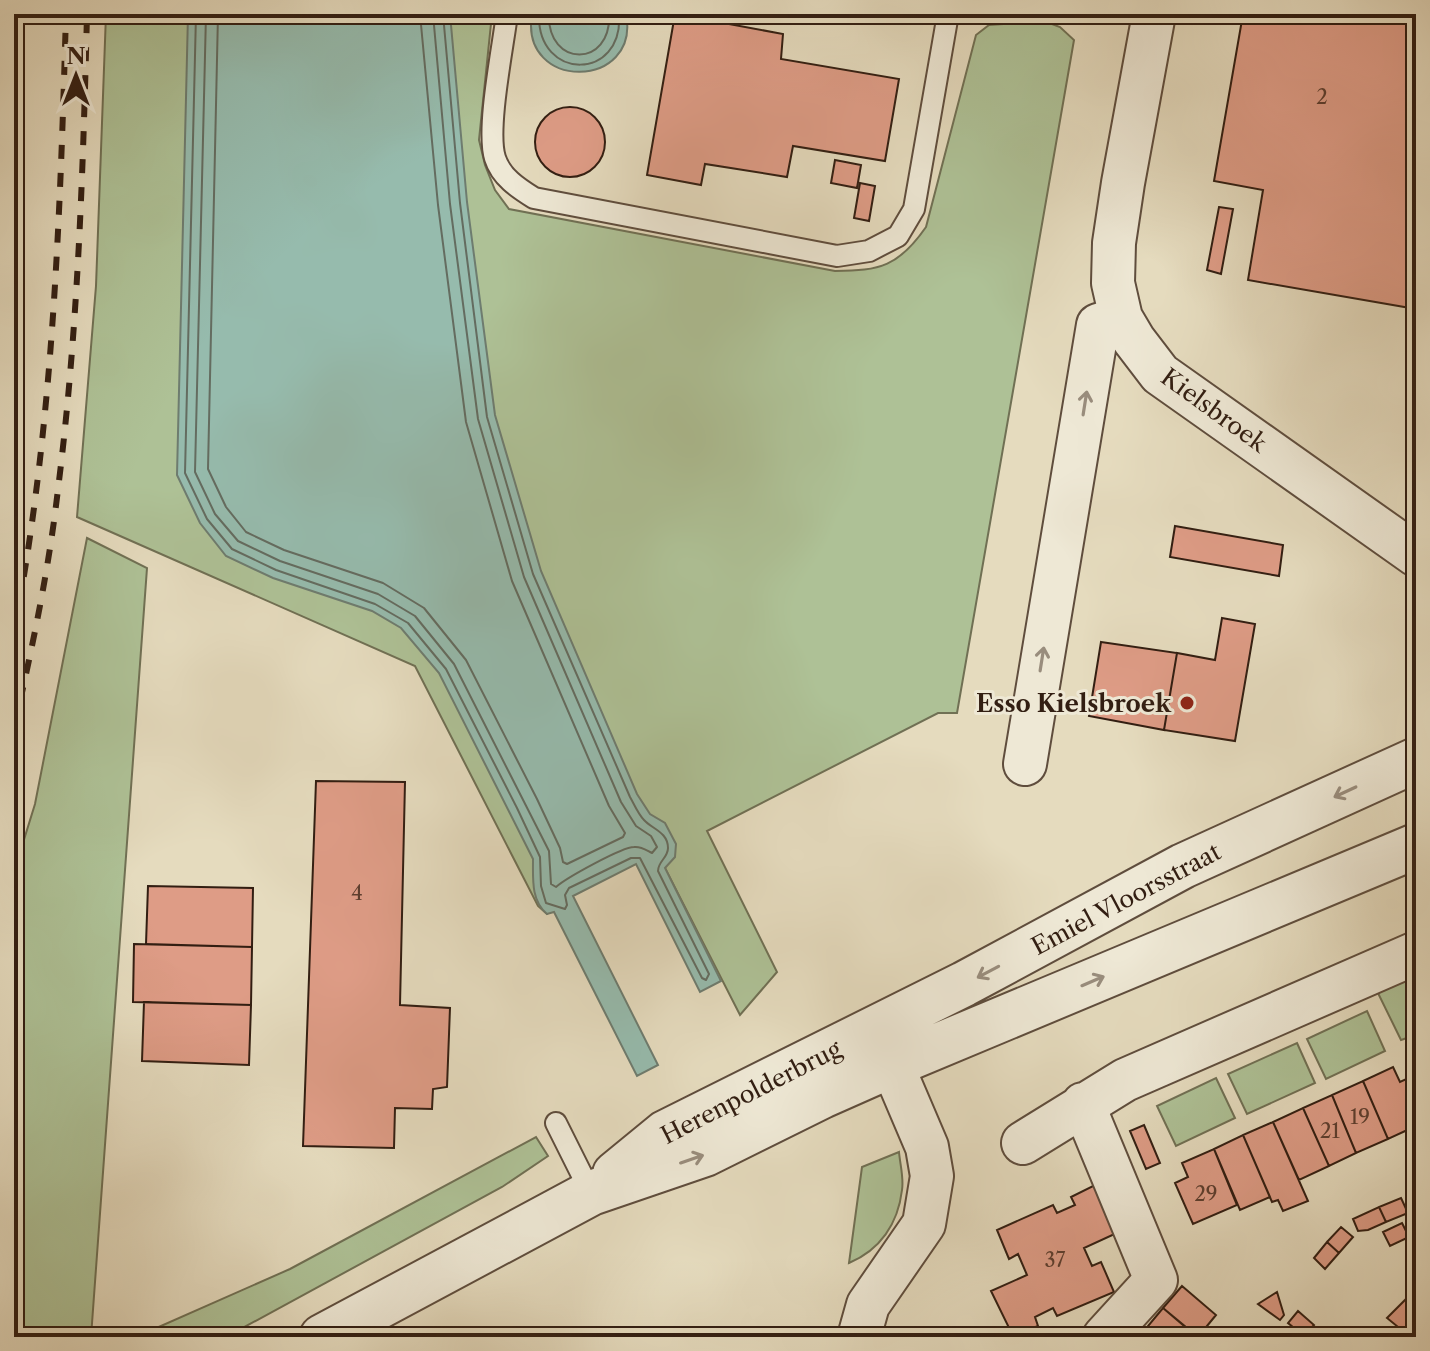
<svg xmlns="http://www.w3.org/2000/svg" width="1430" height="1351" viewBox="0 0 1430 1351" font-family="'Libre Caslon Text',serif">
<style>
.green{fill:#aec196;stroke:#707054;stroke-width:2}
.water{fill:#96bbad;stroke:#6e7c6f;stroke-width:2}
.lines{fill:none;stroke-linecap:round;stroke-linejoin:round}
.shore{stroke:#646c60;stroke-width:2}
.building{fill:#de9c86;stroke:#321e12;stroke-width:2}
.service-casing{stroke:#5f4d3d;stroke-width:24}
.minor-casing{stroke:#5f4d3d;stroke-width:46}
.tertiary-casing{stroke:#5f4d3d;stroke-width:48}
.service{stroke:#eee8d5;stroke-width:20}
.minor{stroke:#eee8d5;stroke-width:42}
.tertiary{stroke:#eee8d5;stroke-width:44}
.rail{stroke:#321e12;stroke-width:6;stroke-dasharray:14 14;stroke-linecap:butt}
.oneway{stroke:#998d7d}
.poi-dot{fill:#8f2418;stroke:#eee8d5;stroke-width:3}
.labels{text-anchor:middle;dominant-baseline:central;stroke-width:6;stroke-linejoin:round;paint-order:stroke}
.number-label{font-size:20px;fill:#5d3e2f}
.street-label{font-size:24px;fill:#321e12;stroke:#eee8d5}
.poi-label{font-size:24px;font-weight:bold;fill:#321e12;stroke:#eee8d5;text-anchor:end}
</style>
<rect width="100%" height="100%" fill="#e5dbbe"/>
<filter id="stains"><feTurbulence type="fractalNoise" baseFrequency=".0025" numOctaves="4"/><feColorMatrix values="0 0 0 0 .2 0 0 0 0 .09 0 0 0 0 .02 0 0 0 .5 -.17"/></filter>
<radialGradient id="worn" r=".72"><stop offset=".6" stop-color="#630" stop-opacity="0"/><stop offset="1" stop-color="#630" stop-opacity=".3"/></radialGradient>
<path class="green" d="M106,14H222L432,624L572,896L547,914L538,906L415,666L77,517L96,286Z
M373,14H492L479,140L485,165L495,190L509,209L835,271C880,271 899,266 926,227L976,35L989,25L1044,21L1060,27L1074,40L957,713H938L707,831L777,972L740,1015L665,868L586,742Z
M87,538L147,568L91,1337H14V872L35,804Z
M1416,973V1035L1401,1040L1376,989Z
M1367,1011L1385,1051L1326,1079L1307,1039Z
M1297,1043L1315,1083L1247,1114L1228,1074Z
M1216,1078L1235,1118L1176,1146L1157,1106Z
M536,1137L548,1156L502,1187L226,1337H136L290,1269Z
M899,1152C900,1164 904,1178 902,1190C898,1224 880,1250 849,1263L862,1167Z"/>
<path class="water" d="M188,14H450L467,202L495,415L541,571L637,794L650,814L665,823L676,844L675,857L665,868L721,981L700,992L636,864L573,896L658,1065L637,1076L554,912L547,914C531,901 533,879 533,859L439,673L401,628L372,611L273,578L226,556L200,523L177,475Z
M532,14H626C641,90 519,92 532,14Z"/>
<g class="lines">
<path class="shore" d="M196,14L185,473L207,519L232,549L276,570L375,604L408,623L446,669L517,808L540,857L541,886L546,903L565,909L567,905L565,895L569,888L631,858H640L702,978L706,980L709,974L658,871C658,861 668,858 668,848C668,832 652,829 644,820C638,814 634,804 630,797L533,574L487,417L460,203L443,14
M206,14L195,472L215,514L238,541L280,561L378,594L415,616L454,664L549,851L551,884L556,887C566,878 622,847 634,847C641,846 646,850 652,853L657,847L651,836L636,826L621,802L524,577L478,419L450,204L433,14
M218,14L208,469L226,507L246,532L284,550L383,583L424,608L466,660L537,799L560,848L563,862L567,864L623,837L625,833L609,806L512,581L466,422L438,205L420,14
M539,14C537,82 624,81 619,14
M549,14C547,68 612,68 609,14"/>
</g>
<path class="building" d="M675,14L783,34L781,59L899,79L885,161L793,146L787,177L705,164L701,185L647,175Z
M1243,14H1416V309L1248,280L1263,190L1214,181Z
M535 142a35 35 0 1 1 70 0a35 35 0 1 1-70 0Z
M835,160L861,165L857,188L831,183Z
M860,183L875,186L869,221L854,218Z
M1219,207L1233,209L1221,274L1207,270Z
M1175,526L1283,545L1279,576L1170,557Z
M1222,618L1255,624L1235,741L1164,730L1177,653L1215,660Z
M1101,642L1177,653L1164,730L1089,716Z
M316,781L405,782L400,1005L450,1008L447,1087L433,1089L432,1109L395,1108L394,1148L303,1146Z
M148,886L253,888L252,947L146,944Z
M134,944L252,947L251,1005L133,1002Z
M144,1002L251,1005L249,1065L142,1061Z
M1393,1067L1400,1082L1413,1076L1416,1083V1126L1388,1139L1363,1081Z
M1363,1081L1388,1139L1356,1153L1332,1095Z
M1332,1095L1356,1153L1329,1166L1303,1108Z
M1303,1108L1329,1166L1299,1180L1273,1122Z
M1273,1122L1308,1201L1283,1211L1278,1200L1272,1202L1243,1135Z
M1144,1125L1160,1163L1146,1169L1130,1131Z
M1243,1135L1270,1197L1240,1210L1214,1149Z
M1214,1149L1237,1205L1193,1224L1175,1183L1188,1177L1182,1163Z
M1097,1184L1119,1232L1084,1248L1092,1266L1101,1262L1114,1292L1057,1316L1053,1308L1035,1317L1038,1326L1013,1336L991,1291L1027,1275L1018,1254L1009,1259L997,1230L1053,1205L1057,1213L1075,1205L1071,1197Z
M1401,1198L1408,1213L1386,1222L1379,1207Z
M1379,1207L1386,1222L1368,1230L1358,1231L1353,1219Z
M1402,1223L1409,1237L1390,1246L1383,1232Z
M1341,1227L1353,1237L1339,1253L1327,1242Z
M1327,1242L1339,1253L1325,1269L1314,1258Z
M1182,1286L1216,1315L1198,1337L1163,1308Z
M1416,1289V1337H1401L1403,1331L1387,1318Z
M1277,1292L1284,1315L1280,1320L1258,1304Z
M1163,1308L1197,1337H1149L1143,1332Z
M1298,1311L1314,1325L1304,1336L1288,1323Z"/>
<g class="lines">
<defs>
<path id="service" d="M507,14C503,47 486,129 495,158C501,177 518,188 534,198L837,256L869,251L898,236L914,209L948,14
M556,1123L591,1193"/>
<path id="minor" d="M1154,14L1123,183L1114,243L1113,283L1121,318L1134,340L1160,374L1416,555
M1025,764L1098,325L1121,318
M1083,1104L1156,1280L1104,1337
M1023,1143L1125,1080L1416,953
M859,1337L868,1305L924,1224L932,1176L927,1147L878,1032"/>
<path id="tertiary" d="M615,1174L665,1133L964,984L1183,866L1416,760
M322,1337L591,1193L705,1154L822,1096L892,1065L1416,846"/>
</defs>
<use href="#service" class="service-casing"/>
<use href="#minor" class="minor-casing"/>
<use href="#tertiary" class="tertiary-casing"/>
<use href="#service" class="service"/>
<use href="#minor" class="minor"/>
<use href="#tertiary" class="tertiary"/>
<path class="rail" d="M14,632C53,428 60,221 66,14
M14,728C32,649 49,569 58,489C78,331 83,172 87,14"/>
</g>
<defs><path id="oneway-shaft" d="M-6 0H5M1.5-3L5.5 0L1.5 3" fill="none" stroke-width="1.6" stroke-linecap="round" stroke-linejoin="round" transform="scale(2)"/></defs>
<g class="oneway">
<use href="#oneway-shaft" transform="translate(1085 403) rotate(-81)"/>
<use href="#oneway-shaft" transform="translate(1042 659) rotate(-81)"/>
<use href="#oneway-shaft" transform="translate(1345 792) rotate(155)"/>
<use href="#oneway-shaft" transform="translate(988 972) rotate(152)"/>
<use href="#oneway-shaft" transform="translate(1093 981) rotate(-23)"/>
<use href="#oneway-shaft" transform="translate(692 1159) rotate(-19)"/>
</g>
<circle class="poi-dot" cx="1187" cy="703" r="8"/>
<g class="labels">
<g class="number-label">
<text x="1322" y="97">2</text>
<text x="357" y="893">4</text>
<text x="1360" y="1117">19</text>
<text x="1330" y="1131">21</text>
<text x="1206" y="1194">29</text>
<text x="1055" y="1260">37</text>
</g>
<g class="street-label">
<text transform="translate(1214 410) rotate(36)">Kielsbroek</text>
<text transform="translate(1126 899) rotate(-28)">Emiel Vloorsstraat</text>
<text transform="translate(751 1092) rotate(-27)">Herenpolderbrug</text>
</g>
<g class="poi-label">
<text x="1171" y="703">Esso Kielsbroek</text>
</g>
</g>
<rect width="1430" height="1351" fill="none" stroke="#e5dbbe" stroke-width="48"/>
<rect x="16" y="16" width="1398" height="1319" fill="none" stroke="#321e12" stroke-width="4"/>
<rect x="24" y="24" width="1382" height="1303" fill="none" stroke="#321e12" stroke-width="2"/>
<g transform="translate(76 76)" stroke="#eee8d5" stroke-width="6" paint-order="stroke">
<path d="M0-6L14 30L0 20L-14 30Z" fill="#321e12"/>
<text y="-12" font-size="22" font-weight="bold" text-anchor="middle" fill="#321e12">N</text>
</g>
<rect width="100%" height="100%" filter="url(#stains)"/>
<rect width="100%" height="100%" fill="url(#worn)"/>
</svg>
